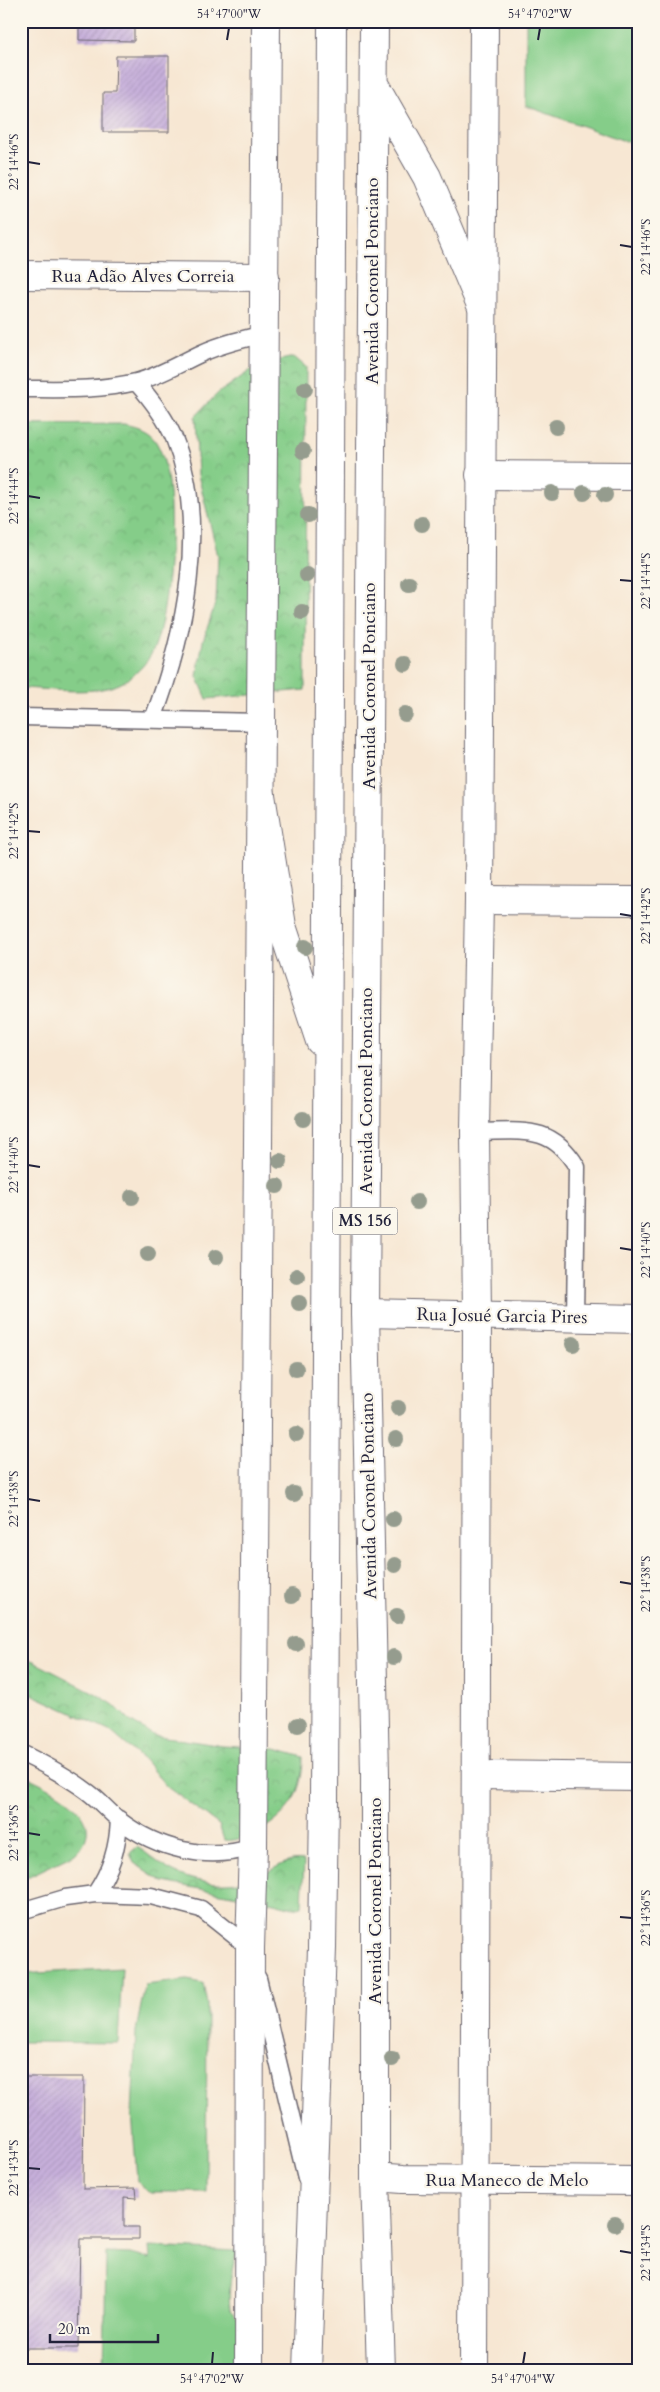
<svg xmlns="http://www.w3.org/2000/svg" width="660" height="2392" viewBox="0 0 660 2392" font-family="Cardo,serif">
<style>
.green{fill:#85cd89;stroke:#547862}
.park{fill:url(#park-crowns);stroke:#547862}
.building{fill:url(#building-hatch)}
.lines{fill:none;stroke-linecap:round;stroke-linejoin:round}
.service-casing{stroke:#6d6770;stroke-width:19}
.minor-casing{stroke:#6d6770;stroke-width:30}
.tertiary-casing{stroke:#6d6770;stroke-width:30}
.secondary-casing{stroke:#6d6770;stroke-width:30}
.primary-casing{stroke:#6d6770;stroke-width:30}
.service{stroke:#fff;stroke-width:16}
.minor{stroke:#fff;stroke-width:28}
.tertiary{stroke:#fff;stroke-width:28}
.secondary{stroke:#fff;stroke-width:28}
.primary{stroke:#fff;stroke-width:28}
.tree{fill:#959c8e}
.ticks{fill:none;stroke:#22223b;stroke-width:2}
.labels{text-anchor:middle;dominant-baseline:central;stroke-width:4.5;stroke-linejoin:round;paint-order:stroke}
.shield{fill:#fbf7ec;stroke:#636270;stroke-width:1}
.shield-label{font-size:16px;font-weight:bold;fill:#22223b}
.street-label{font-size:18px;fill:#22223b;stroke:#fbf7ec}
.neatline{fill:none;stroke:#22223b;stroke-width:2}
.ticks-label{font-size:12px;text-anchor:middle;fill:#22223b}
</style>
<defs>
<pattern id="park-crowns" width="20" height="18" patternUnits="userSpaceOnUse" patternTransform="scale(1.25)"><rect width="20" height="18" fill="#85cd89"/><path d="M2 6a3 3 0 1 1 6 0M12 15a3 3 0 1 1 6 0" fill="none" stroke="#73b077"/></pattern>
<pattern id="building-hatch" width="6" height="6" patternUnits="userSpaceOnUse" patternTransform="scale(1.25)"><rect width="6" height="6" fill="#c7b0db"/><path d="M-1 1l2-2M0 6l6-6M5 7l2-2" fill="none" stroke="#ab97bd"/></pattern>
</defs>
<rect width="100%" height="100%" fill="#fbf7ec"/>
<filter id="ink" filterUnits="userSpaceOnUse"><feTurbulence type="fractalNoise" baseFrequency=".02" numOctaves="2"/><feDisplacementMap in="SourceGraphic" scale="10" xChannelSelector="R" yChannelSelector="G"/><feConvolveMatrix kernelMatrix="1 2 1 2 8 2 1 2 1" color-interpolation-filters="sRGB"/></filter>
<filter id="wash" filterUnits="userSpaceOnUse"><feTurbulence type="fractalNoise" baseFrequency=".0096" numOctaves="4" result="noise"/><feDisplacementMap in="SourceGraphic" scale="20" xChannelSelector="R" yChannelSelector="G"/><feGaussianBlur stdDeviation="1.12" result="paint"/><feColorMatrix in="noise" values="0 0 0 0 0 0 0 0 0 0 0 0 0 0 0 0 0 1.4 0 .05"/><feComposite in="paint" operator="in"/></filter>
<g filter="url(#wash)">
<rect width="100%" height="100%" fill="#f7e7d3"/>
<path class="green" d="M526,21H639V146L526,106Z
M122,1968L118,2043L21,2042V1974Z
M187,1980L203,1983L207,2005L206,2192H149L137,2181L132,2113L136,2031L145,1985Z
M149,2247L237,2251C231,2272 228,2289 230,2310L245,2325L243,2371H104L106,2253L131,2254L150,2259Z"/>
<path class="park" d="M294,357L306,367L305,690L207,699L197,676L203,641L216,601L218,556L198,475L195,417L217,394L258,365Z
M124,424C137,427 148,430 156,442C180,478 170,603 156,643C151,659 139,672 125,681C99,697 52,689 21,688V425Z
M21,1658L34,1662L95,1693L114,1705L130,1721L153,1735L223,1746L275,1749L303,1757C303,1793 288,1818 254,1833C245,1837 234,1842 224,1840L219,1825L167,1787L144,1760L109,1730L35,1696L21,1692Z
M21,1774C50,1787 114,1817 75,1854L21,1880Z
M137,1847C148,1853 157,1863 168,1869C196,1885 232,1888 261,1875C277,1868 287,1858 304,1861L302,1906L293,1908L274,1903L163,1882L134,1863L130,1853Z"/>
<g id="blocks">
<path class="building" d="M79,21H170V28L134,27V41L79,40Z
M116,56H169V132H103V93H115Z
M21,2077H84L83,2189L136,2188L137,2198L124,2197V2227H139V2239H80L78,2348H21Z"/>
</g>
</g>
<g filter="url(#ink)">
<use href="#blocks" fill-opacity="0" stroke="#6d6770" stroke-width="1"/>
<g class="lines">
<defs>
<path id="service" d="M136,382C151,399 165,417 174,438C209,525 185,635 153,719
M21,389C59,389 98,391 136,382C160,376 180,363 202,353C222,344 243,339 264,334
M21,717L262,722
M475,1132C520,1132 551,1123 577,1167L575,1318
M21,1753C44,1764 67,1776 88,1792C99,1800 108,1811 119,1820C157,1849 207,1862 253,1847
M95,1894C111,1870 118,1848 119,1819
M21,1911L65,1898L95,1894L151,1896L201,1909L250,1948L251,1952
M258,1978L306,2178"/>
<path id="minor" d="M21,275L265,277
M480,475L639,476
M479,900L639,901
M476,1775L639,1777
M375,2177L403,2179L639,2181"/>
<path id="tertiary" d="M365,1313L639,1319"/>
<path id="secondary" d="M249,2371L250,1948L253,1847L266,21
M474,2371L477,1316L475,1132L479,900L484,21"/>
<path id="primary" d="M374,21L365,1313L375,1774V2177L381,2371
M374,84L427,177L481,305
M261,795L282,926L320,1041
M307,2371L322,1948L324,1801L332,21"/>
</defs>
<use href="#service" class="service-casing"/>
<use href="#minor" class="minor-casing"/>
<use href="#tertiary" class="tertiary-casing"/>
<use href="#secondary" class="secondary-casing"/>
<use href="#primary" class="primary-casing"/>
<use href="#service" class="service"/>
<use href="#minor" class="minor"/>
<use href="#tertiary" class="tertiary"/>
<use href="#secondary" class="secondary"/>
<use href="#primary" class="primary"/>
</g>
<g class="tree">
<circle cx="305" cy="389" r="8"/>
<circle cx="556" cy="427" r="8"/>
<circle cx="303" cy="451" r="8"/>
<circle cx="552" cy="493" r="8"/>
<circle cx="584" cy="493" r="8"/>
<circle cx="605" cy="495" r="8"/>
<circle cx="308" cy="515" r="8"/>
<circle cx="422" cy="524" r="8"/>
<circle cx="307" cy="575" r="8"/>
<circle cx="409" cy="584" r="8"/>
<circle cx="302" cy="612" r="8"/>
<circle cx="405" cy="664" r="8"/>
<circle cx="405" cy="714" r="8"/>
<circle cx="305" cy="947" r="8"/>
<circle cx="303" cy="1119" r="8"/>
<circle cx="280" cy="1161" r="8"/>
<circle cx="277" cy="1186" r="8"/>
<circle cx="132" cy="1197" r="8"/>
<circle cx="417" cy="1202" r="8"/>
<circle cx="148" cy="1254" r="8"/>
<circle cx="216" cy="1257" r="8"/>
<circle cx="297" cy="1276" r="8"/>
<circle cx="299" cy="1303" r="8"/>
<circle cx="573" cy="1344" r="8"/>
<circle cx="296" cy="1369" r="8"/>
<circle cx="398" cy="1408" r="8"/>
<circle cx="296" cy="1434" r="8"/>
<circle cx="396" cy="1439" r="8"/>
<circle cx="294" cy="1494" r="8"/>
<circle cx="393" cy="1519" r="8"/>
<circle cx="395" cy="1565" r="8"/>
<circle cx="292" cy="1596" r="8"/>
<circle cx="397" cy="1616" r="8"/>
<circle cx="296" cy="1644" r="8"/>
<circle cx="394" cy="1657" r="8"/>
<circle cx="298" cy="1725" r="8"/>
<circle cx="392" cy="2059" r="8"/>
<circle cx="615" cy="2224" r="8"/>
</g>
</g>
<path class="ticks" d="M227,40L229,28M538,40L540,28M28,162L40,164M620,245L632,247M28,496L40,498M620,580L632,581M28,831L40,832M620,914L632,916M28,1165L40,1167M620,1248L632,1250M28,1499L40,1501M620,1582L632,1584M28,1833L40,1835M620,1917L632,1918M28,2168L40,2169M620,2251L632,2253M212,2364L213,2352M523,2364L525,2352"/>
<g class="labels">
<rect class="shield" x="332.5" y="1207.5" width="65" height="27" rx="4"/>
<g class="shield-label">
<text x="365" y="1221">MS 156</text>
</g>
<g class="street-label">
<text x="143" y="276">Rua Adão Alves Correia</text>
<text transform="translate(372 281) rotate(-90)">Avenida Coronel Ponciano</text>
<text transform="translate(369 686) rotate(-90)">Avenida Coronel Ponciano</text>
<text transform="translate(366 1091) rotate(-90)">Avenida Coronel Ponciano</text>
<text transform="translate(502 1316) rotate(1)">Rua Josué Garcia Pires</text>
<text transform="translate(369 1496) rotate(-91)">Avenida Coronel Ponciano</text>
<text transform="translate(375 1901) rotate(-90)">Avenida Coronel Ponciano</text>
<text x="507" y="2180">Rua Maneco de Melo</text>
</g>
</g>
<rect width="660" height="2392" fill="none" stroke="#fbf7ec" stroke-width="55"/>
<path d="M50 2334v8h108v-8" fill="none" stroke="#22223b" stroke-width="2.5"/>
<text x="58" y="2334" font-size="15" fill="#22223b" stroke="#fbf7ec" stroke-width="4" paint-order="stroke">20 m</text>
<rect x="28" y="28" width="604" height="2336" class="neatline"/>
<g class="ticks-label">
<text x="229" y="18">54°47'00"W</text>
<text x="540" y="18">54°47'02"W</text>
<text transform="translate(14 162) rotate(-90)" y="4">22°14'46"S</text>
<text transform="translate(646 247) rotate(-90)" y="4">22°14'46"S</text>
<text transform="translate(14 496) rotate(-90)" y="4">22°14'44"S</text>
<text transform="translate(646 581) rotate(-90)" y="4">22°14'44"S</text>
<text transform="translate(14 831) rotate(-90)" y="4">22°14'42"S</text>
<text transform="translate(646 916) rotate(-90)" y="4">22°14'42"S</text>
<text transform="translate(14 1165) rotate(-90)" y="4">22°14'40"S</text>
<text transform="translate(646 1250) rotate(-90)" y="4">22°14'40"S</text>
<text transform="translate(14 1499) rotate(-90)" y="4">22°14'38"S</text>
<text transform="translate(646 1584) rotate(-90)" y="4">22°14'38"S</text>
<text transform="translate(14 1833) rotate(-90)" y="4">22°14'36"S</text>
<text transform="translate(646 1918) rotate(-90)" y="4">22°14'36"S</text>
<text transform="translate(14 2168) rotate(-90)" y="4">22°14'34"S</text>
<text transform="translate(646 2253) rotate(-90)" y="4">22°14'34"S</text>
<text x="212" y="2383">54°47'02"W</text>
<text x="523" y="2383">54°47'04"W</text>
</g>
</svg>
